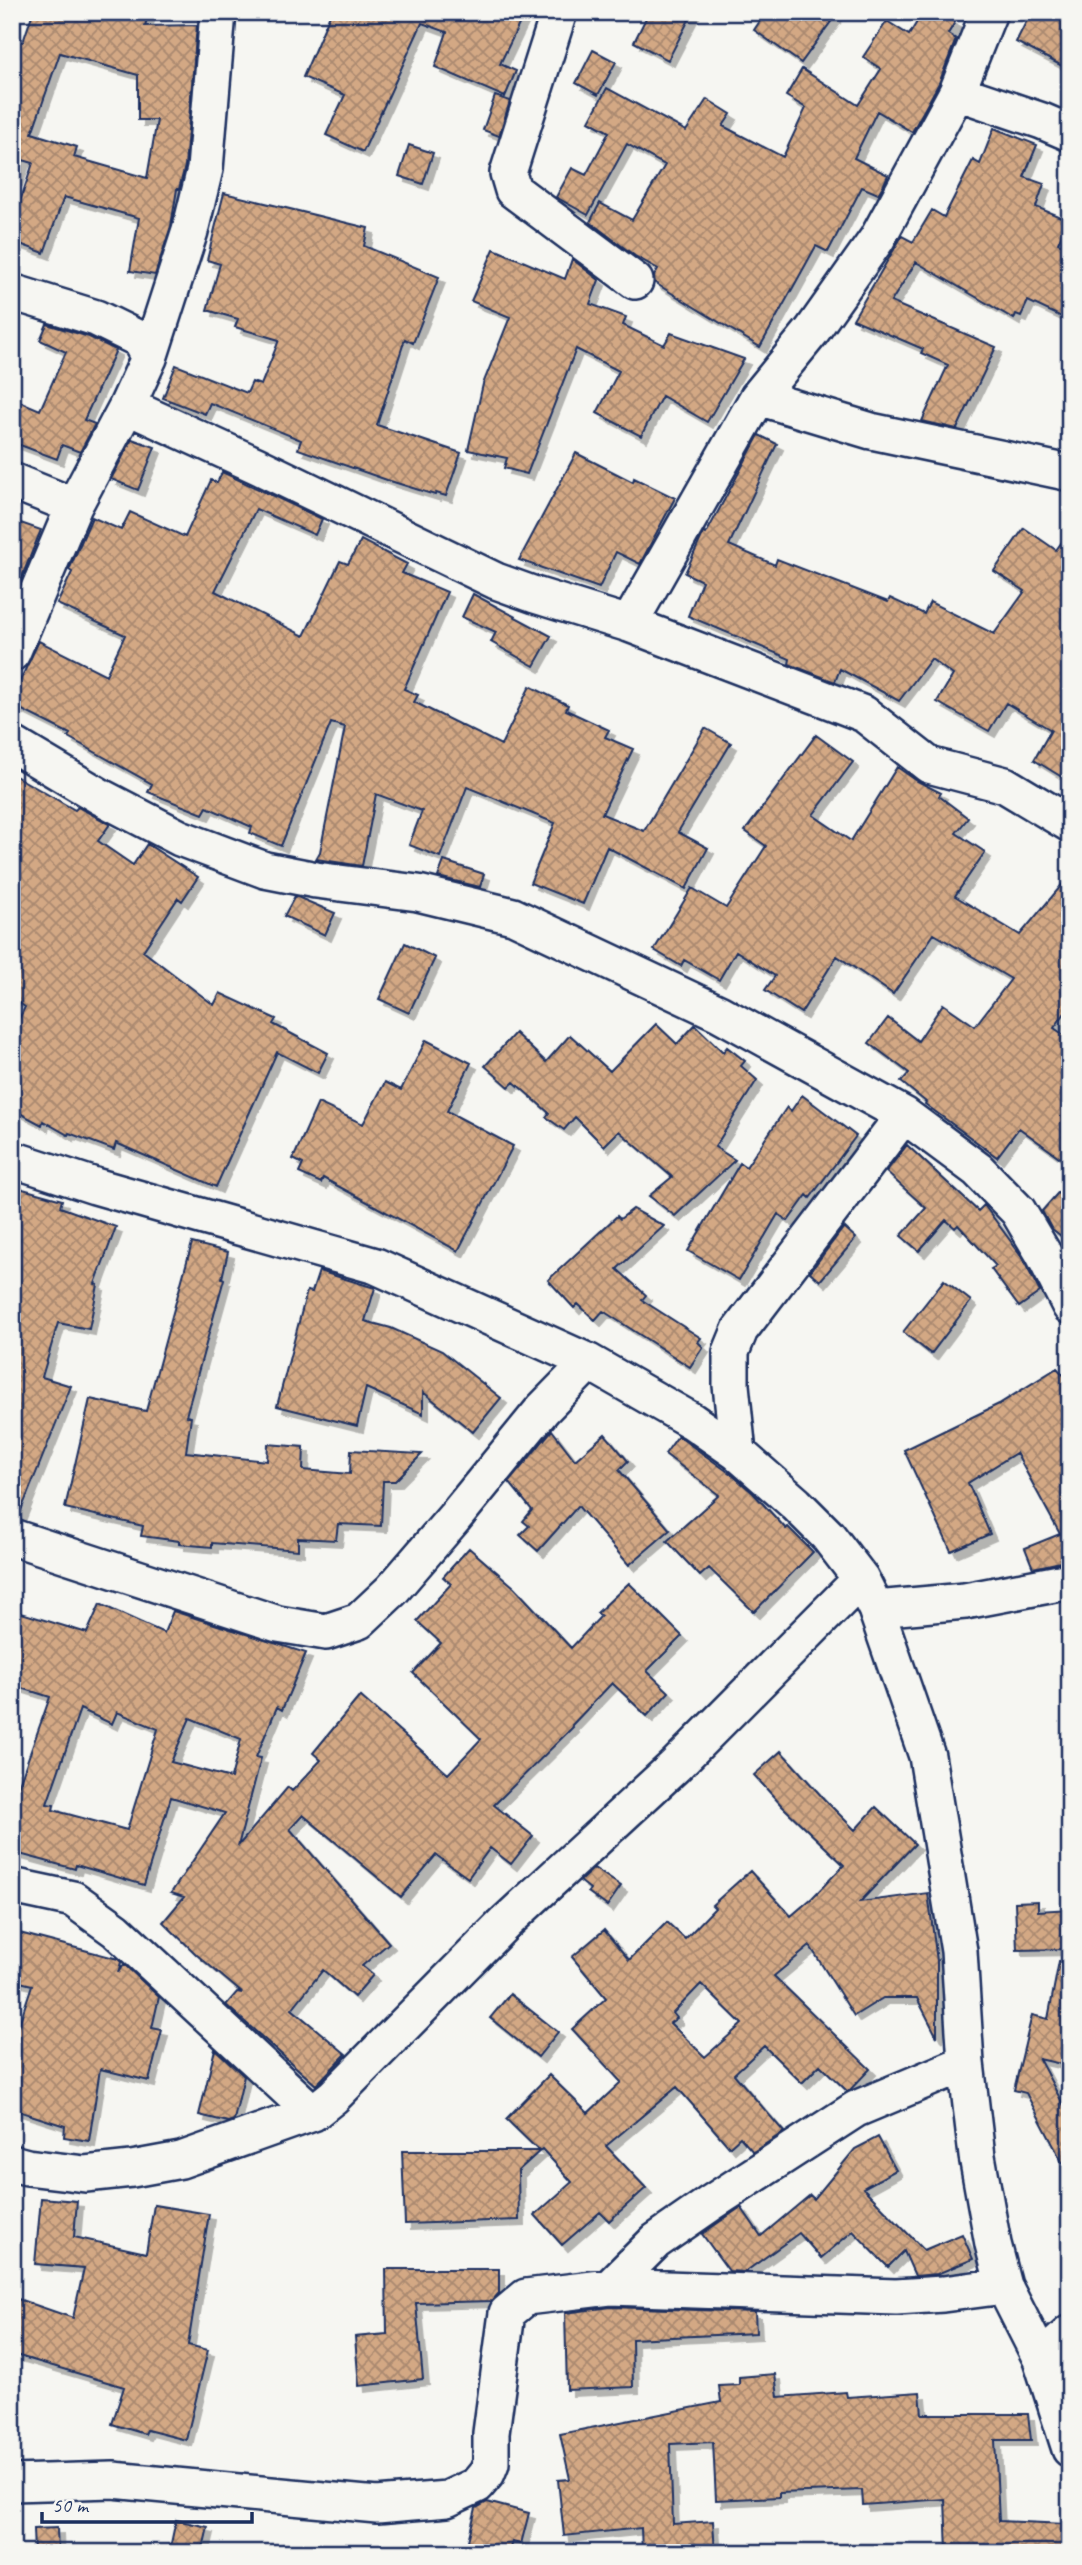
<svg xmlns="http://www.w3.org/2000/svg" width="1082" height="2565" viewBox="0 0 1082 2565" font-family="Caveat,sans-serif">
<style>
.building{fill:url(#building-cross-hatch);stroke:#1b2f5e;stroke-width:2;fill-rule:evenodd;filter:url(#shadow)}
.lines{fill:none;stroke-linecap:round;stroke-linejoin:round}
.minor-casing{stroke:#1b2f5e;stroke-width:40}
.minor{stroke:#f6f6f2;stroke-width:35}
</style>
<defs>
<pattern id="building-cross-hatch" width="8" height="8" patternUnits="userSpaceOnUse" patternTransform="scale(1.75)"><rect width="8" height="8" fill="#d3a884"/><path d="M0 0l8 8M0 8l8-8" fill="none" stroke="#aa896f"/></pattern>
<filter id="shadow"><feDropShadow dx="6" dy="6" stdDeviation="0" flood-color="#0004"/></filter>
</defs>
<rect width="100%" height="100%" fill="#f6f6f2"/>
<filter id="ink" filterUnits="userSpaceOnUse"><feTurbulence type="fractalNoise" baseFrequency=".0143" numOctaves="2"/><feDisplacementMap in="SourceGraphic" scale="14" xChannelSelector="R" yChannelSelector="G"/><feConvolveMatrix kernelMatrix="1 2 1 2 8 2 1 2 1" color-interpolation-filters="sRGB"/></filter>
<g filter="url(#ink)">
<path class="building" d="M33,12H149L145,26L197,25L185,166L179,189H177L171,226L155,275L130,271L139,218L64,197L44,253L12,241V225L33,163L23,160L16,180L12,179V39L23,42ZM60,53L138,75V120H157L147,178L74,157L77,147L32,133Z
M331,12H525L500,64L516,71L505,97L435,67L447,32L422,23L363,152L326,135L345,95L303,77Z
M649,12H693L668,60L634,42Z
M766,12H838L801,63L754,30Z
M923,12H938L955,22L948,34L956,39L939,83L912,132L877,111L854,158L888,175L884,184L878,194L862,187L828,252L816,246L760,347L655,283L654,276L658,269L635,256L590,222L600,203L632,220L665,165L627,144L588,215L556,197L572,168L586,175L609,132L589,121L607,88L686,131L707,99L731,114L723,126L783,157L806,108L786,96L802,69L858,105L881,69L863,57L887,21L909,35Z
M1031,12H1070V70L1016,42Z
M593,50L616,62L598,95L576,83Z
M495,96L510,101L499,136L483,130Z
M994,128L1037,145L1024,177L1044,184L1036,207L1068,220L1058,243L1070,248V321L1028,301L1021,316L1016,314L1014,319L916,262L891,302L996,347L957,429L922,421L948,365L921,353L923,349L853,319L902,236L913,242L932,210L944,217L973,160L980,164Z
M409,145L433,153L423,184L399,176Z
M224,193L368,228L364,246L439,277L413,343L405,339L377,425L461,453L446,496L436,493L435,495L387,480L298,449L301,440L210,403L205,414L163,398L176,365L247,393L252,382L261,385L279,340L235,327L238,319L207,310L220,264L207,260Z
M494,249L565,279L572,259L599,280L590,304L626,317L623,325L664,345L671,333L744,359L707,422L662,396L641,436L597,413L619,371L576,349L527,474L504,468L507,458L468,450L483,384L510,317L471,301Z
M47,324L89,337L116,350L84,420L95,424L80,452L62,445L57,459L12,442V398L40,410L66,352L40,340Z
M759,435L777,444L729,545L775,565L777,559L888,602L890,598L924,614L930,602L994,634L1025,591L994,571L1024,528L1056,550L1070,531V782L1034,760L1051,730L1006,703L989,731L937,702L953,675L931,659L899,701L840,669L835,682L789,664L790,659L688,616L702,581L685,573L702,536L704,533L706,534Z
M132,439L155,447L138,490L111,479Z
M576,453L633,482L634,478L675,498L640,564L616,552L599,588L519,560Z
M222,472L322,519L315,535L256,509L215,591L304,636L340,561L348,564L361,540L407,564L402,573L447,592L404,689L418,695L414,702L501,745L530,686L568,705L566,710L609,730L605,737L633,749L602,814L644,831L705,728L731,743L678,832L708,848L686,889L607,847L583,904L530,883L555,823L467,787L440,857L409,845L422,811L376,794L362,866L316,859L320,852L345,727L331,723L281,846L250,833L252,827L207,807L203,814L148,792L152,784L68,737L70,734L12,705V697L39,641L106,675L125,635L57,604L72,572L69,570L92,517L121,530L130,512L185,537L211,480L217,483Z
M12,520L41,530L12,601Z
M473,594L551,636L534,666L491,642L496,632L462,617Z
M816,735L853,762L813,815L851,841L897,767L917,781L941,793L939,796L968,818L956,833L985,852L955,896L1020,935L1070,875V1006L1054,1028L1070,1039V1165L1019,1128L997,1157L925,1104L926,1102L901,1082L909,1073L869,1043L888,1018L918,1041L943,1004L975,1026L1011,979L934,934L893,994L837,956L801,1013L765,990L775,976L736,951L719,980L684,960L681,966L654,950L692,888L726,908L766,846L745,831Z
M12,774L75,810L78,807L110,824L98,841L133,865L147,844L198,877L182,901L178,898L143,951L214,1005L220,993L276,1019L273,1024L328,1053L318,1073L277,1052L216,1187L116,1143L114,1150L69,1133L68,1135L43,1121L42,1125L12,1109V1032L25,1007L12,998Z
M444,861L484,874L480,887L438,877Z
M295,896L335,913L325,935L284,916Z
M405,943L435,958L409,1013L379,999Z
M656,1024L677,1044L695,1025L723,1052L727,1047L745,1061L741,1066L757,1080L715,1147L735,1160L675,1216L649,1196L672,1177L619,1131L604,1146L575,1117L564,1130L546,1117L549,1113L514,1082L509,1087L485,1066L515,1033L546,1062L570,1035L610,1071Z
M426,1040L471,1063L447,1111L513,1146L458,1251L323,1178L321,1183L299,1173L303,1164L293,1159L318,1103L363,1124L385,1082L401,1090Z
M802,1095L856,1136L810,1198L807,1195L788,1221L778,1214L739,1280L688,1251L740,1163L746,1167L787,1107L791,1111Z
M907,1145L978,1211L984,1205L1020,1254L1040,1292L1019,1307L991,1269L996,1266L958,1225L955,1228L946,1220L919,1251L901,1236L926,1208L886,1172Z
M1070,1179V1243L1051,1228L1042,1211Z
M12,1186L62,1200L60,1207L116,1227L95,1284L98,1285L89,1329L58,1323L42,1377L71,1386L18,1518L12,1517Z
M633,1209L664,1226L617,1269L646,1295L642,1300L701,1338L698,1342L703,1347L690,1367L603,1311L595,1320L578,1304L574,1308L548,1280L617,1216L620,1219Z
M844,1227L856,1238L820,1281L810,1272Z
M192,1243L228,1252L222,1278L224,1279L186,1416L191,1417L186,1452L267,1461L268,1444L304,1447L303,1470L350,1474L351,1450L422,1454L395,1481H383L381,1526L338,1524L336,1540L298,1538V1550L212,1543V1547L179,1544V1541L141,1536L143,1526L65,1508L90,1399L146,1411Z
M319,1271L375,1288L365,1321L391,1328L442,1351L501,1398L473,1432L423,1392V1414L366,1388L357,1426L277,1406L307,1291L312,1292Z
M944,1280L971,1301L931,1354L903,1332Z
M1057,1368L1070,1382V1560L1033,1568L1025,1548L1060,1534L1016,1453L968,1483L990,1534L951,1551L904,1450L999,1404Z
M552,1430L575,1460L605,1434L628,1461L619,1470L670,1530L629,1565L578,1506L538,1551L520,1535L529,1526L523,1521L532,1510L509,1482Z
M678,1436L731,1474L753,1493L786,1529L788,1527L813,1552L754,1612L709,1568L700,1576L667,1541L719,1495L665,1454Z
M469,1548L514,1587L571,1648L601,1616L597,1613L629,1583L682,1636L647,1671L669,1692L647,1716L612,1683L572,1725L573,1727L494,1805L533,1836L511,1864L490,1848L468,1878L436,1855L401,1897L303,1815L290,1829L389,1943L362,1966L373,1975L354,1997L323,1970L292,2009L346,2054L316,2085L226,2005L237,1992L242,1993L197,1955L163,1922L184,1897L171,1893L225,1813L171,1797L144,1885L76,1865L75,1869L12,1852V1804L50,1697L12,1685V1610L87,1633L100,1604L164,1633L173,1611L306,1653L282,1710L277,1707L256,1757L261,1758L238,1846L288,1787L292,1791L321,1760L313,1753L360,1696L448,1774L481,1739L413,1673L441,1643L417,1621L451,1584L443,1577ZM80,1709L112,1724L117,1712L158,1729L127,1830L53,1810L54,1805L47,1804ZM190,1718L241,1739L231,1778L171,1762Z
M781,1751L824,1799L855,1830L876,1807L915,1844L860,1902L928,1893L937,1961V2037L917,1998H883L854,2016L810,1946L774,1976L870,2069L850,2090L847,2091L820,2065L802,2083L764,2046L734,2074L784,2132L753,2152L740,2137L729,2147L677,2087L606,2146L646,2188L609,2221L600,2212L562,2245L535,2215L572,2182L542,2149L518,2171L519,2220L405,2224L402,2151H539L506,2119L549,2075L588,2113L621,2082L572,2029L606,1998L572,1957L604,1930L629,1960L667,1922L685,1939L715,1908L712,1905L750,1871L791,1916L812,1898L844,1865L782,1806L754,1775ZM701,1984L742,2024L705,2057L670,2023L677,2018L673,2013Z
M594,1868L621,1886L607,1906L588,1892L590,1889L580,1881Z
M1038,1901V1911L1070,1909V1949L1017,1950L1015,1902Z
M12,1931L118,1959L121,1962L118,1973L122,1966H126L159,1997L152,2028L162,2030L149,2081L100,2069L89,2141L64,2137L65,2126L12,2109V2045L32,1985L12,1980Z
M1059,1961L1070,1962V2066L1039,2059L1070,2117V2177L1026,2093L1014,2090L1032,2015L1048,2019Z
M510,1994L558,2032L538,2057L490,2018Z
M215,2049L244,2076L234,2120L228,2122L199,2115Z
M878,2137L896,2170L863,2188L924,2250L962,2234L973,2259L937,2274L915,2276L904,2251L888,2267L853,2231L821,2258L799,2233L745,2272L729,2271L702,2234L741,2207L761,2236L810,2195L814,2199L855,2149Z
M41,2198L77,2201L74,2237L146,2253L154,2205L209,2214L188,2345L208,2350L186,2440L147,2430L145,2434L112,2424L124,2387L12,2354V2297L73,2318L84,2268L35,2264Z
M386,2269H499V2293L492,2301L416,2303L423,2379L359,2386L355,2337L387,2334Z
M611,2307L755,2312L756,2333L632,2339L633,2387L567,2390L565,2313Z
M775,2374L778,2397L846,2392L847,2397L920,2392L922,2414H1028L1031,2440H995L999,2521L1065,2524L1064,2553H947L945,2499L863,2505L862,2490L779,2493V2497L716,2500L713,2442L670,2444L673,2524L713,2521L715,2553H642L641,2528L564,2536L558,2480L570,2479L560,2434L721,2402L719,2386L739,2385V2377Z
M487,2502L529,2513L521,2544L512,2542L508,2553H465L476,2508Z
M176,2520L208,2527L202,2553H169Z
M57,2528L58,2553H34L33,2529Z"/>
<g class="lines">
<defs>
<path id="minor" d="M559,12L508,173L513,190L635,281
M957,92L1042,121L1070,133
M12,292L96,318L139,339L149,358
M758,397L871,431L1070,473
M127,406L256,465L496,581L535,595L629,624L864,714L929,765L1005,785L1070,824
M12,481L74,506
M629,624L758,397L812,331L877,239L957,92L989,12
M12,653L74,506L127,406L149,358L190,231L205,169L218,12
M12,744L101,797L180,838L265,870L316,880L418,893L513,916L719,1013L904,1115L978,1170L1018,1211L1043,1253L1070,1306
M12,1159L95,1186L376,1266L589,1362L692,1421L738,1453L796,1504L828,1536L861,1579L876,1609L927,1756L959,1951L966,2063L977,2156L993,2244L1004,2286L1041,2359L1070,2449
M738,1453L731,1385V1352L740,1330L904,1115
M12,1537L278,1624L326,1632L359,1621L392,1590L454,1518L543,1409L589,1362
M876,1609L965,1601L1070,1581
M12,1886L73,1899L116,1930L313,2113
M12,2163L27,2167L85,2174L132,2169L181,2160L313,2113L333,2097L505,1923L675,1766L861,1579
M610,2287L656,2241L711,2203L856,2109L966,2063
M1041,2359L1070,2333
M12,2483L113,2480L377,2505L447,2499L477,2485L487,2473L491,2463V2433L507,2313L526,2297L610,2287L896,2297L943,2294L1004,2286"/>
</defs>
<use href="#minor" class="minor-casing"/>
<use href="#minor" class="minor"/>
</g>
</g>
<rect width="1082" height="2565" fill="none" stroke="#f6f6f2" stroke-width="42"/>
<rect x="21" y="21" width="1040" height="2523" fill="none" stroke="#1b2f5e" stroke-width="2.5" filter="url(#ink)"/>
<path d="M42 2512v10h210v-10" fill="none" stroke="#1b2f5e" stroke-width="3.5"/>
<text x="52" y="2512" font-size="21" fill="#1b2f5e" stroke="#f6f6f2" stroke-width="5" paint-order="stroke">50 m</text>
</svg>
